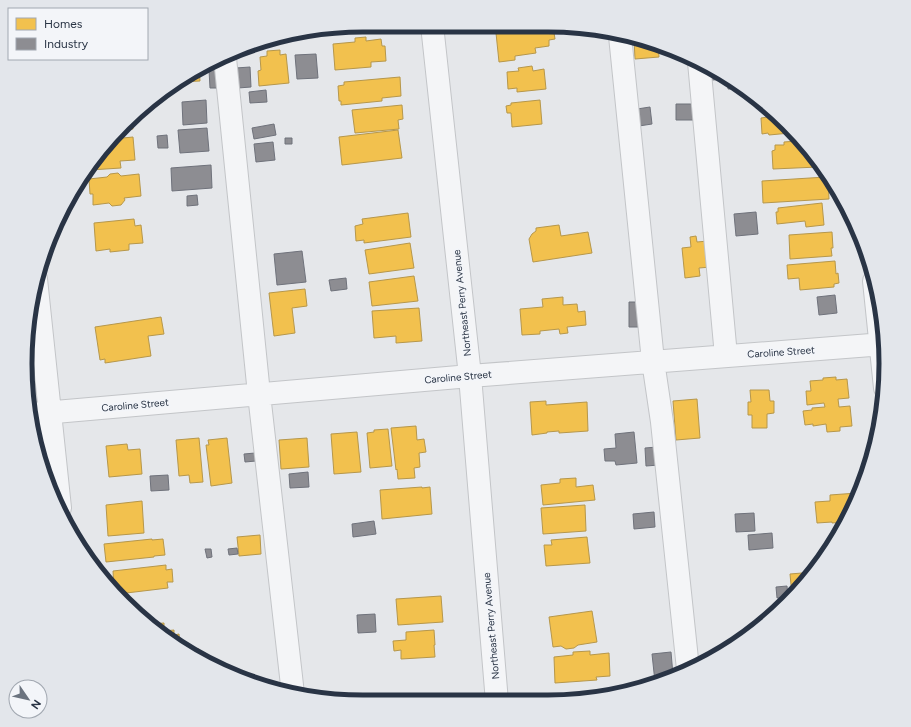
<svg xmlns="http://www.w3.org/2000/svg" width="911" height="727" viewBox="0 0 911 727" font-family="Figtree,sans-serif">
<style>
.homes{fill:#f2c14e;stroke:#b6974b}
.industry{fill:#8d8d92;stroke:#6f727b}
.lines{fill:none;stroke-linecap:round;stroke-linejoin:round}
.minor-casing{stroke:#c3c5c8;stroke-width:24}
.minor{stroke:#f4f5f7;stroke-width:22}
.labels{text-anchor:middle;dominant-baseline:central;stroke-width:4;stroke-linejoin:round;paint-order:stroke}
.street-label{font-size:10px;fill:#293445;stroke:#f3f5f9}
.rim{fill:none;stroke:#293445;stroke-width:5}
</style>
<rect width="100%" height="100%" fill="#e5e7ea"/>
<path class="homes" d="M500,25L553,26L555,39L549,40V46L535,48L536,53L515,56V60L499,62L496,33H501Z
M366,37V41L381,39L382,46H385L386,61L371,62V67L335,70L333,44L355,42V38Z
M631,38L658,44L659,57L635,59L634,39H631Z
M280,50V55L286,54L289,83L259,86L258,71L261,70L260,57L267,56V51Z
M532,66L533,71L544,69L546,89L517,92V88L508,89L507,72L519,71L518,68Z
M199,68L200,81L179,82L194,70Z
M400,77L401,96L382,98V101L341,105V101H339L338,86L344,85V82Z
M540,100L542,124L512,127L511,113H507L506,106L511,105V103Z
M402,105L403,119L398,120L399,129L355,133L352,110Z
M770,108L771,109L790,133L769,135L768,133L762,134L761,118L768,117L767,109Z
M132,118L133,129L119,130L124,124Z
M398,130L402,158L342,165L339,137Z
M133,137L135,160L120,161L121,168L90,170V169L113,139Z
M797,141L818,167L773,169L772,151L775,150V145H784V142Z
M118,173L121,176L139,174L141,196L124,198L125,200L121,205L112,206L109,203L93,205V194H90L89,179L107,177L110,174Z
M826,177L828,179L829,199L763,203L762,181Z
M822,203L824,225L806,227L805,221L777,224L776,212H778V208Z
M408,213L411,237L364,243V240L356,241L355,226L363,224L362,219Z
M134,219L135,226L141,225L143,243L129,244V250L110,252V249L96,251L94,223Z
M559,225L561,236L588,232L592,253L533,262L529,239L532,234L536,231V228Z
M832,232L833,248H831L832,256L790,259L789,235Z
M696,236L697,242L708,241L711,267L699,268L700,276L685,278L682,248L691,247L690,237Z
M410,243L414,268L369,274L365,250Z
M835,261L836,274L838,273L839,283L834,284V287L800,290L799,278L788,279L787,265Z
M414,276L418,301L372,306L369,282Z
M305,289L307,306L292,308L295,333L274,336L269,293Z
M563,297V305L577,304L578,312L585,311L586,325L567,327L568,333L560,334L559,329L540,331V334L522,335L520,309L543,307L542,299Z
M419,308L422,341L396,343V336L374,338L372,311Z
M161,317L164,334L148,336L151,356L105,363V359L100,360L95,327Z
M836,377V380L847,379L849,398L838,399L839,407L850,406L852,426L840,427V431L827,432L826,424L813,426V424L805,425L803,411L812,410V408L825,407L824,403L807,405L806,391H811L810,381L823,380V378Z
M750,390H769L770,401H774V413L767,414V428H752V415H748V402H751Z
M697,399L700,438L676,440L673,401Z
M546,401V405L587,402L588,431L559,433V431L547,432V433L532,435L530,402Z
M416,426L417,440L424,439L426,452L419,453L420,467L414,468L415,478L398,479L397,469L396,470L391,428Z
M388,429L392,466L370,468L367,433L374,432V430Z
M357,432L361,472L334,474L331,434Z
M199,438L203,482L190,483L189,475L179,476L176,440Z
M227,438L232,483L211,486L206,445H209L208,440Z
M307,438L309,467L281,469L279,440Z
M127,444L128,450L140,449L142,474L109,477L106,446Z
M576,478V487L593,485L595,500L543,505L541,485L560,483V479Z
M422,487V488L430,487L432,514L382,519L380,490Z
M857,493L858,496L851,513L845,522L832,523V522L817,523L815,502L830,501V495Z
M142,501L144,533L108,536L106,505Z
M585,505L586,531L543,534L541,508Z
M260,535L261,554L239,556L237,537Z
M587,537L590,563L546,566L544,545H552L551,540Z
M152,539V540L163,539L165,555L154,556V557L106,562L104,544Z
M166,565V570L172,569L173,582H167L168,588L118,594V588H114L113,571Z
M814,572L792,595L790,574Z
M441,596L443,622L398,625L396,599Z
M592,611L597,642L578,645L574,648L566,649L561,646L553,647L549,617Z
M164,623V631L174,630V635L179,634L180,647L175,645L151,624Z
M434,630L435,645H434L435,657L401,659V650L394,651L393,641L406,640V632Z
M199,649L200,658L185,650Z
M590,651V655L609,653L610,676L596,677L597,680L555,683L554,657L573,655V652Z
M640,688L635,690L619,693V690Z
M603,691L604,696L580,700L579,693Z
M573,695V701H550V696Z"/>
<path class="industry" d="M316,54L318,78L297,79L295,55Z
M250,67L251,87L238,88L236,68Z
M711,68L717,70L729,79L712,80Z
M220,69L221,88H210L209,70Z
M728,81H731L737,85V89H728Z
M266,90L267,102L250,103L249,92Z
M206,100L207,123L183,125L182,102Z
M676,104H694V120H676Z
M650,107L652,124L639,126L637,109Z
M274,124L276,135L254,139L252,128Z
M207,128L209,151L180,153L178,130Z
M167,135L168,148H158L157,136Z
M285,138H292V144H285Z
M273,142L275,160L256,162L254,144Z
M211,165L212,188L172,191L171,168Z
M197,195L198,205L187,206V196Z
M756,212L758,234L736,236L734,214Z
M302,251L306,282L277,285L274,254Z
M346,278L347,289L331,291L329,280Z
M835,295L837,313L819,315L817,297Z
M629,302H644V327H629Z
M634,432L637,463L616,465L615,461H605L604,449L616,448L615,434Z
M657,447L659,465L646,466L645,448Z
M255,453L256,461L245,462L244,454Z
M308,472L309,487L290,488L289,474Z
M168,475L169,490L151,491L150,476Z
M654,512L655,527L634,529L633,514Z
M754,513L755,531L736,532L735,514Z
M374,521L376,534L353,537L352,524Z
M772,533L773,548L749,550L748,535Z
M237,548L238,554L229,555L228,549Z
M205,549H211L212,557L207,558Z
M787,586L788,597L777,598L776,587Z
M375,614L376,632L358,633L357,615Z
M671,652L673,675L657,681L655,682L652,654Z"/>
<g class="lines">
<defs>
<path id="minor" d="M432,25L470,376L497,702
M620,36L653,361L662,422L688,669
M225,58L259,394L293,694
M699,62L726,356
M36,279L60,508
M874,281L885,388
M32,414L470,376L884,344"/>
</defs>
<use href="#minor" class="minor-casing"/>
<use href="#minor" class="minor"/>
</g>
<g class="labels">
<g class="street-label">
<text transform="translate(462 303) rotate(-96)">Northeast Perry Avenue</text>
<text transform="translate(781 352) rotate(-4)">Caroline Street</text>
<text transform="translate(458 377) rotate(-5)">Caroline Street</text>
<text transform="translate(135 405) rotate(-5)">Caroline Street</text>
<text transform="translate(491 626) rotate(-95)">Northeast Perry Avenue</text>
</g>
</g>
<path d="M0 0H911V727H0ZM363 32H548A331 331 0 0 1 879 363V364A331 331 0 0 1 548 695H363A331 331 0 0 1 32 364V363A331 331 0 0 1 363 32Z" fill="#e3e6eb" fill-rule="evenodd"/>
<path class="rim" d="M363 32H548A331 331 0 0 1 879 363V364A331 331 0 0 1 548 695H363A331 331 0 0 1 32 364V363A331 331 0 0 1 363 32Z"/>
<rect x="8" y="8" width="140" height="52" fill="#f3f5f9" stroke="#a2a8b1"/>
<rect x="16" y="18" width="20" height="12" fill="#f2c14e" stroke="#a2a8b1"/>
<text x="44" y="28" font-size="12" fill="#293445">Homes</text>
<rect x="16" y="38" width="20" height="12" fill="#8d8d92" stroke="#a2a8b1"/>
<text x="44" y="48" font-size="12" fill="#293445">Industry</text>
<g transform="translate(28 699) rotate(124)"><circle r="19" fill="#f3f5f9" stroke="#a2a8b1"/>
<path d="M0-3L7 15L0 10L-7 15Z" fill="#6b737f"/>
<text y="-6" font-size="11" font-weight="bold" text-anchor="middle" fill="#293445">N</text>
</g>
</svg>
